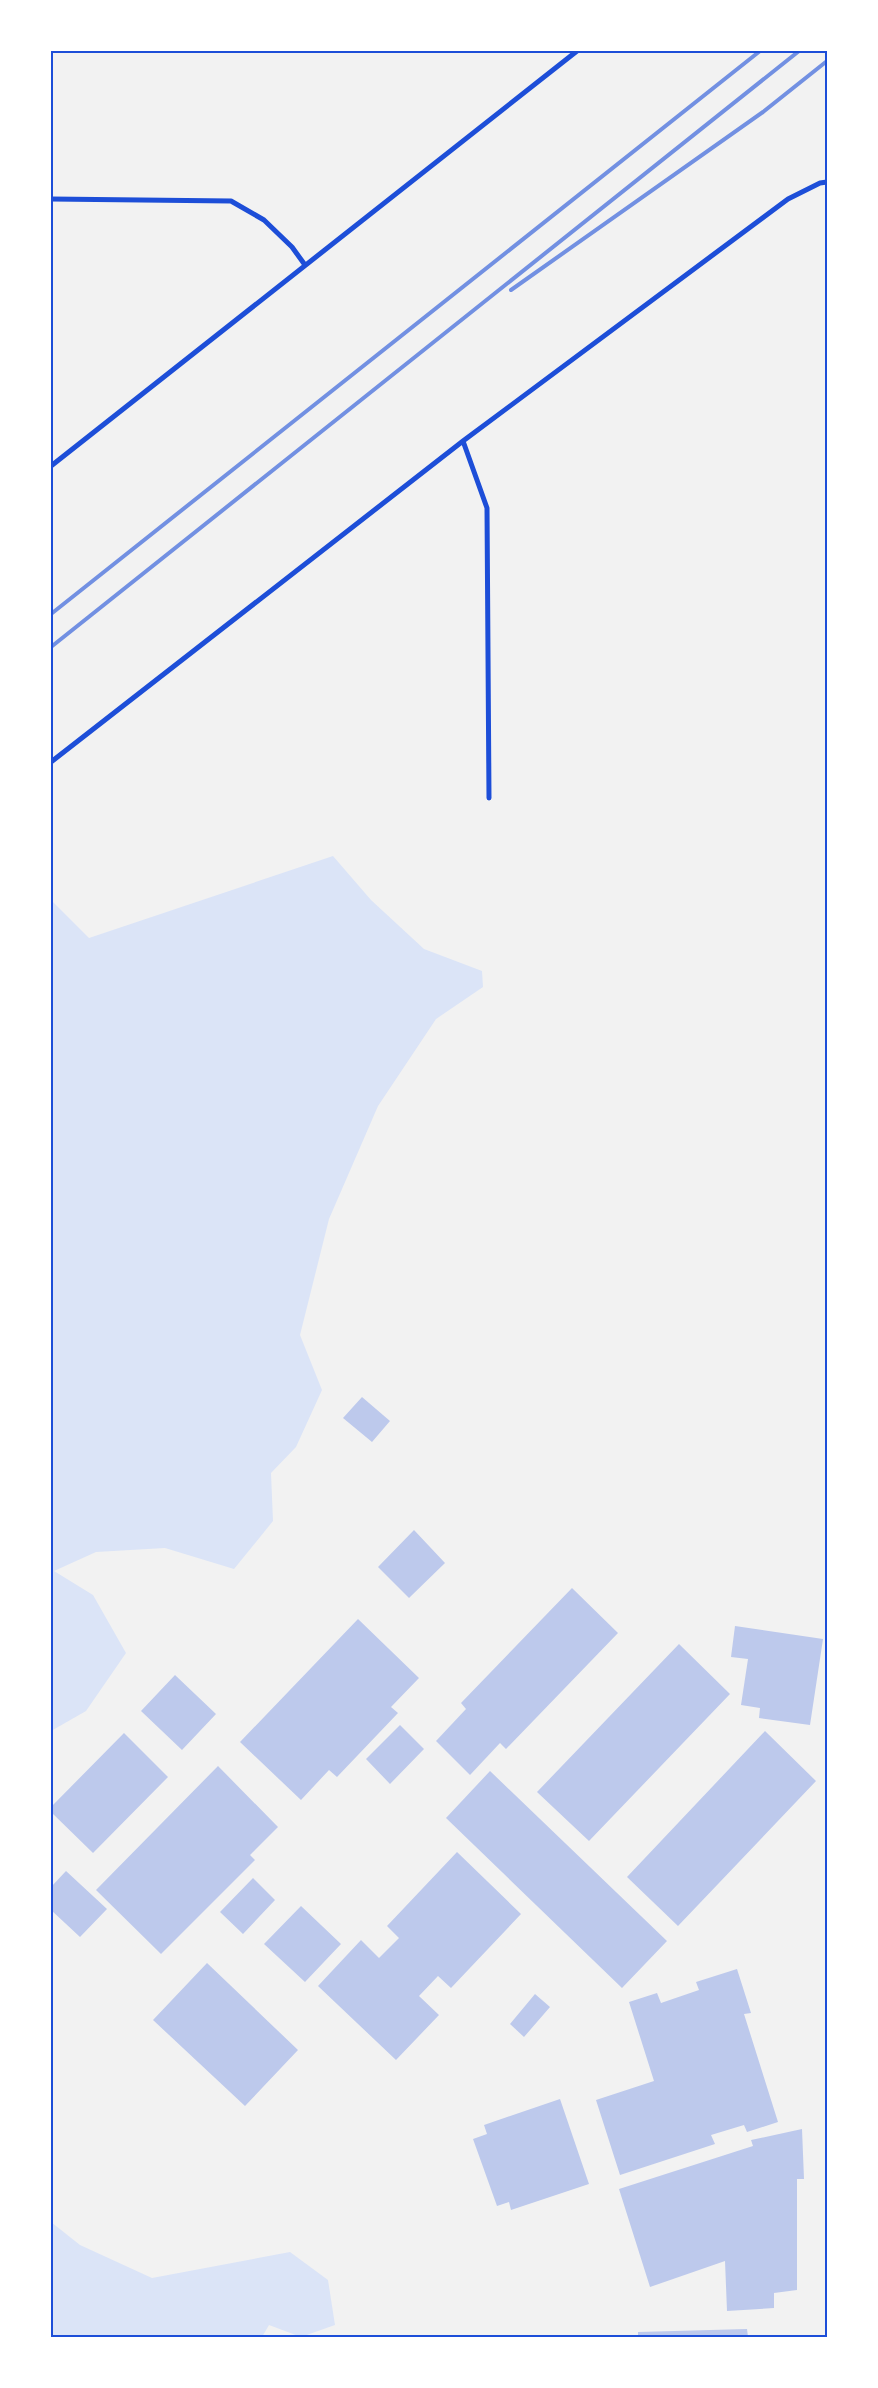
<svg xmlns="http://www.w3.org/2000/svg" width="878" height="2388" viewBox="0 0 878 2388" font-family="Jost,sans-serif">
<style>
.green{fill:#dbe4f7}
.building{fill:#bdc9ec}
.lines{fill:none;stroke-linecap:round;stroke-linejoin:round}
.minor{stroke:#1d4ed8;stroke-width:5}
.rail{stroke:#7290e2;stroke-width:4}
.neatline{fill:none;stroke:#1d4ed8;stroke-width:2}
</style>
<rect width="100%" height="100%" fill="#f2f2f2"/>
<path class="green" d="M333,856L371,900L424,949L482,971L483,987L436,1019L378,1106L329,1219L300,1335L322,1390L296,1447L271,1473L273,1521L234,1569L165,1548L96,1552L54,1571L93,1595L126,1653L86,1711L51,1731V900L89,938Z
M51,2222L80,2245L152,2278L290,2252L328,2280L335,2325L301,2337L269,2325L262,2337H51Z"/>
<path class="building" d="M362,1397L390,1421L372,1442L343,1418Z
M414,1530L445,1563L409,1598L378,1567Z
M572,1588L618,1633L506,1749L500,1743L470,1775L436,1741L466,1709L461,1703Z
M358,1619L419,1678L391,1707L398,1713L337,1777L329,1770L301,1800L240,1742Z
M735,1626L823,1639L810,1725L759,1718L760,1708L741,1705L748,1659L731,1657Z
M679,1644L730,1694L589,1841L537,1792Z
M175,1675L216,1714L182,1750L141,1711Z
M400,1725L424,1749L390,1784L366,1759Z
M765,1731L816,1781L678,1926L627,1877Z
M124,1733L168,1777L93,1853L51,1812V1807Z
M218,1766L278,1827L250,1855L255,1860L161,1954L96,1890Z
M490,1771L667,1941L622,1988L446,1818Z
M457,1852L521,1914L451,1988L438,1976L419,1996L439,2015L396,2060L318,1986L361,1940L379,1958L399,1938L387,1926Z
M66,1871L107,1909L80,1937L51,1910V1887Z
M253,1878L275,1900L243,1934L220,1912Z
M301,1906L341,1944L305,1982L264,1944Z
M207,1963L298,2050L245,2106L153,2020Z
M737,1969L751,2013L744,2014L778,2122L747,2132L744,2125L711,2135L715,2144L620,2175L596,2100L654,2081L629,2002L657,1993L661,2003L699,1990L696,1982Z
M535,1994L550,2007L524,2037L510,2024Z
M560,2099L589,2184L511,2210L509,2202L497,2206L473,2139L487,2134L484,2125Z
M802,2129L804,2179H797V2290L774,2293V2308L727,2311L725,2261L650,2287L619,2189L753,2146L751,2140Z
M747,2329L748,2337H638V2332Z"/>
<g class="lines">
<path class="minor" d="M51,199L231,201L264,220L292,247L305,265
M463,441L487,508L489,798
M51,466L577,51
M51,762L463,441L788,199L820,183L827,182"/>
<path class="rail" d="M511,290L763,112L827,61
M51,614L760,51
M51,647L799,51"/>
</g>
<rect width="878" height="2388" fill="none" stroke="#ffffff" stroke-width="105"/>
<rect x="52" y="52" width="774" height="2284" class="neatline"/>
</svg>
